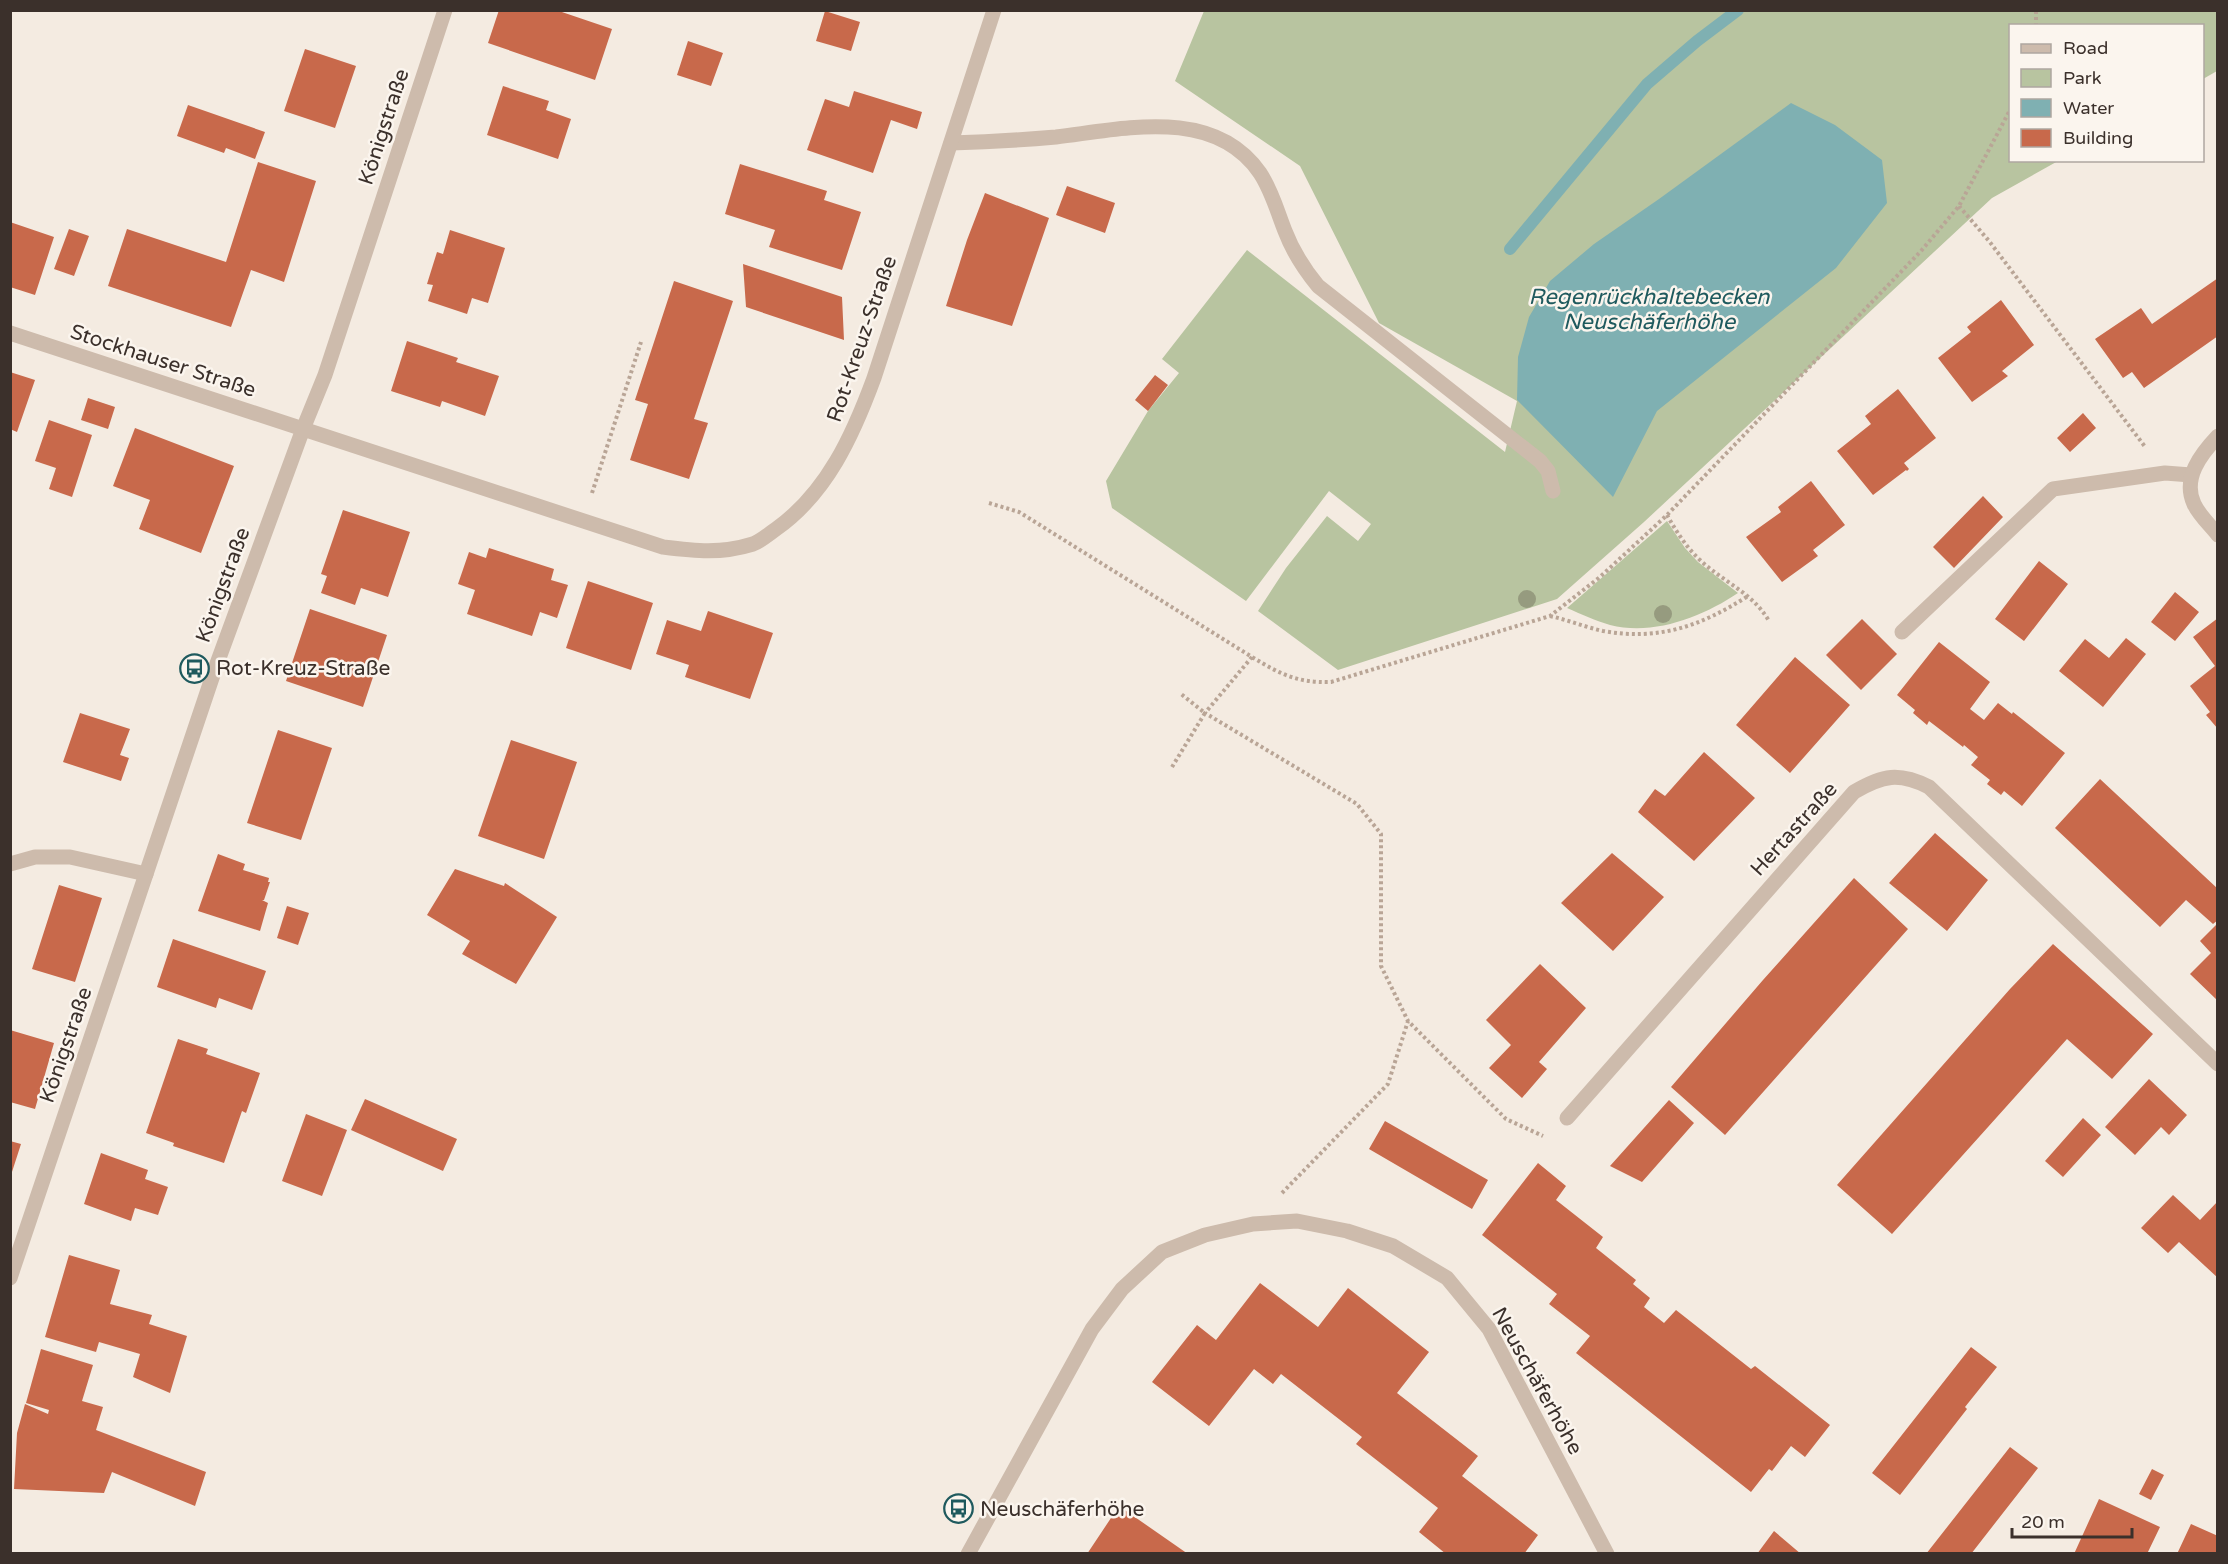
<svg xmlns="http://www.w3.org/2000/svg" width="2228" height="1564" viewBox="0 0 2228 1564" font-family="'Varela Round',sans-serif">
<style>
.green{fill:#b8c4a0}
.water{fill:#7fb0b2}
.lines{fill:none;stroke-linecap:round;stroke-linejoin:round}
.stream{stroke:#7fb0b2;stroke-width:12}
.building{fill:#c8694b}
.path{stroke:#b9a596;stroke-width:4;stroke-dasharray:3 3;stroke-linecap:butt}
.service{stroke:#cdbbac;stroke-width:15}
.minor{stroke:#cdbbac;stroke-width:15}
.tree{fill:#969b7f}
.labels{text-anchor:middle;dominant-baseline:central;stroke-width:5;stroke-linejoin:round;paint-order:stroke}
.street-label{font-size:21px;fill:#3b302b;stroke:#fbf5ee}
.poi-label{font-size:21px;fill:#3b302b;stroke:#fbf5ee;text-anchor:start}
.water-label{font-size:22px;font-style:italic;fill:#1f5a5e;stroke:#fbf5ee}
</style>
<rect width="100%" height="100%" fill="#f4ebe1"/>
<path class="green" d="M1204,11H2217V71L2203,79L2202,26H2010V160L2058,161L1992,198L1644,522L1557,599L1338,670L1258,611L1286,568L1327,516L1358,541L1371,524L1329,491L1246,601L1112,508L1106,481L1148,411L1179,373L1162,359L1247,250L1505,452L1517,401L1379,323L1300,166L1175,81Z
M1667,521L1685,548L1698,562L1738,593C1702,617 1654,636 1610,625C1596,621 1581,614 1567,608Z"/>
<path class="water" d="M1791,103L1835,125L1882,160L1887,203L1836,268L1657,411L1613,497L1517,400L1518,357L1529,317L1550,281L1594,244L1659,199Z"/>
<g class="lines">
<path class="stream" d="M1510,249L1647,84L1697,41L1738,10"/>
</g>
<path class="building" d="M499,10H556L612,29L595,80L488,43Z
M825,11L860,22L851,51L816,41Z
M688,41L723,53L711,86L677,75Z
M305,49L356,66L335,128L284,111Z
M503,86L549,101L546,110L571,119L558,159L487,135Z
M854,91L922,112L917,129L891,120L873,173L807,150L825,99L849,107Z
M188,105L265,132L255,159L226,148L224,153L177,136Z
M258,162L316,181L284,282L251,270L231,327L108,286L127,229L226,262Z
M740,164L827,191L824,200L861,212L842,270L769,247L775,230L725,214Z
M1067,186L1115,203L1105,233L1056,215Z
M985,193L1049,218L1012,326L946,306L967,240Z
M10,222L54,237L35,295L10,287Z
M69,229L89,236L74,276L54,269Z
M450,230L505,248L488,303L472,298L467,314L428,301L433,285L427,284L437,252L443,254Z
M743,264L842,297L844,340L746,307Z
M2218,278V336L2144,388L2132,372L2123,378L2095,339L2141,308L2152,324Z
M674,281L733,301L694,419L708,423L689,479L630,460L648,404L635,400Z
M2001,300L2034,345L2002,371L2008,376L1972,402L1938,358L1971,332L1967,327Z
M407,341L458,358L456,362L499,376L485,416L442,401L440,407L391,391Z
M10,372L35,380L17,432L10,429Z
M1155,375L1168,385L1148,411L1135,400Z
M1898,389L1936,438L1904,463L1909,469L1907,471L1906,470L1873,495L1837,451L1871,424L1865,416Z
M88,398L115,407L108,429L81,420Z
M2083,413L2096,428L2070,452L2057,438Z
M49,420L92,435L72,497L49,489L56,468L35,461Z
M135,428L234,466L201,553L139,529L150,500L113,486Z
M1811,481L1845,525L1813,550L1818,556L1782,582L1746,537L1781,512L1778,507Z
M1983,496L2003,517L1954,568L1933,547Z
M343,510L410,532L388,597L361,588L355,605L321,593L327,576L321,574Z
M489,548L554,569L551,580L568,585L557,618L540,612L532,636L467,614L475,590L458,584L469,552L486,558Z
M2039,561L2068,584L2024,641L1995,619Z
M588,581L653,603L631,670L566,648Z
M2175,592L2199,612L2175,641L2151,622Z
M310,609L387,635L363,707L286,681Z
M708,611L773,633L750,699L685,677L689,665L656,654L667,620L701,631Z
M2218,618V729L2206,715L2210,712L2190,686L2215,666L2193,637Z
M1862,619L1897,654L1861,690L1826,655Z
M2126,638L2146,654L2103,707L2059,671L2085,639L2109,658Z
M1939,642L1990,682L1970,709L1984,720L1998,703L2012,714L2013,712L2065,753L2022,806L2004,791L2001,795L1987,784L1990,780L1971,765L1978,757L1964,745L1963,747L1929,721L1927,725L1913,713L1915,710L1897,695Z
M1795,657L1850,705L1790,773L1736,725Z
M80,713L130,729L120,755L129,758L121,781L63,762Z
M278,730L332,748L301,840L247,823Z
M511,740L577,762L544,859L478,836Z
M1704,752L1755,798L1694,861L1638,812L1655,789L1665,796Z
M2100,779L2218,889V920L2213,924L2186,900L2160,927L2055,828Z
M1935,833L1988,880L1947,931L1889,883Z
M1612,853L1664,897L1613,951L1561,903Z
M218,854L245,864L243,870L269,878L268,882H270L264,900H262L268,903L260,931L198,911Z
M455,869L504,886L505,883L557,917L516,984L462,954L470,941L427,915Z
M1854,878L1908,929L1725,1135L1671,1087L1763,980Z
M59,885L102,898L75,982L32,969Z
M287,906L309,913L298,945L277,938Z
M2218,923V1001L2190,974L2211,953L2200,941Z
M173,939L266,971L252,1010L219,998L216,1008L157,987Z
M2053,944L2153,1034L2112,1079L2067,1039L1892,1234L1837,1185L2010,989Z
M1540,964L1586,1008L1539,1062L1547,1069L1522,1098L1489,1068L1511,1045L1486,1020Z
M10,1030L54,1043L35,1109L10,1102Z
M178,1039L208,1049L206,1054L260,1073L246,1113L242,1111L224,1163L173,1146L174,1143L146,1133Z
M2149,1079L2187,1115L2169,1135L2161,1127L2135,1155L2105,1127Z
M365,1099L457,1139L443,1171L351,1130Z
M1669,1100L1694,1123L1642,1182L1610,1166Z
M306,1114L347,1130L322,1196L282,1181Z
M2083,1118L2101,1135L2063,1177L2045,1161Z
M1385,1121L1488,1180L1472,1209L1369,1149Z
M10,1141L21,1144L11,1175H10Z
M101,1153L148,1170L145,1179L168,1187L158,1215L135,1208L131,1221L84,1204Z
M1538,1163L1566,1186L1556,1200L1603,1237L1596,1248L1636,1280L1633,1284L1650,1298L1644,1307L1664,1323L1676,1310L1751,1369L1755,1366L1830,1425L1805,1457L1791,1446L1772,1471L1769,1469L1751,1492L1576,1353L1590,1336L1549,1304L1557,1294L1482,1235Z
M2173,1195L2200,1220L2218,1201V1278L2179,1242L2168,1253L2141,1228Z
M69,1255L120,1270L110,1304L152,1315L149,1324L187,1336L170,1393L133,1377L140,1354L99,1342L96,1352L45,1337Z
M1260,1283L1318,1327L1348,1288L1429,1352L1397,1393L1478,1456L1462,1476L1538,1535L1524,1554H1446L1419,1532L1438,1508L1356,1444L1362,1437L1281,1374L1273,1384L1254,1369L1209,1426L1152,1382L1197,1325L1216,1340Z
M1971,1347L1997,1367L1965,1407L1967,1409L1900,1495L1872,1473Z
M41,1349L93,1365L82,1401L103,1407L96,1430L206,1472L195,1506L112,1472L104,1493L14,1489L17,1433L25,1404L48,1414L49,1410L26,1403Z
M2010,1447L2038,1468L1971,1554H1926Z
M2152,1469L2164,1475L2151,1500L2139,1494Z
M2099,1499L2160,1527L2147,1554H2074Z
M1119,1506L1188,1554H1087Z
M2191,1524L2218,1536V1554H2177Z
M1774,1531L1801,1554H1757Z"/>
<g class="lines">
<path class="path" d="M2036,26V10
M1959,206L1989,241L2146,448
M592,493L641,342
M989,503L1019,512L1252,657C1280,674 1297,683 1331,682L1550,616L1600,577L1667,515L1921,251L1959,206L2010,110
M1667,515C1676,531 1686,547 1700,560C1723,582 1752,592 1769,621
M1550,616C1568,620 1585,627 1603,631C1659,641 1701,626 1748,596
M1252,657L1205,713L1357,804L1381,834V966L1408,1021
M1172,767L1205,713L1181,694
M1282,1193L1388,1084L1408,1021L1506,1119L1543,1136"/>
<path class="service" d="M951,143C986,142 1021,140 1056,137C1123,129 1214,106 1260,173C1272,191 1277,211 1285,231C1293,252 1304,269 1318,286L1540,461L1548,471L1553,491
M1902,632L2053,489L2165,473L2191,475
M10,864L35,857H70L146,874"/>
<path class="minor" d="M10,333L663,547C695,551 721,554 753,544C761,541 769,534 776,529C827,493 853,435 874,378L994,10
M2218,436C2201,454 2182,478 2194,504C2199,515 2210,525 2218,535
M1567,1118L1854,792C1883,775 1899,772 1929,787L2218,1064
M10,1278L215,669L303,429L325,375L445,10
M968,1554L1092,1329L1122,1289L1162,1252L1205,1235L1253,1224L1297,1221L1347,1231L1393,1246L1447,1278L1489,1329L1607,1554"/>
</g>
<g class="tree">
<circle cx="1527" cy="599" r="9"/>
<circle cx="1663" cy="614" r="9"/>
</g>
<defs>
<symbol id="bus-ring" viewBox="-11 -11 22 22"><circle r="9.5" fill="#fbf5ee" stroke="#1f5a5e" stroke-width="1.5"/><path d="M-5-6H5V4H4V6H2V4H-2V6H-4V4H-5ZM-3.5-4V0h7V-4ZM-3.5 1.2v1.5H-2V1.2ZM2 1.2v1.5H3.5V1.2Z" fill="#1f5a5e"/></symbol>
</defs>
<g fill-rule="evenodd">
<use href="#bus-ring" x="178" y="652" width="33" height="33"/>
<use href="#bus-ring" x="942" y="1492" width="33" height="33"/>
</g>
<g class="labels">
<g class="street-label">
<text transform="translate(384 127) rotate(-72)">Königstraße</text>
<text transform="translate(862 339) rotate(-71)">Rot-Kreuz-Straße</text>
<text transform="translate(163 361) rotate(18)">Stockhauser Straße</text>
<text transform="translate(223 585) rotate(-70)">Königstraße</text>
<text transform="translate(1794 829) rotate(-48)">Hertastraße</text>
<text transform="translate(66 1045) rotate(-71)">Königstraße</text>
<text transform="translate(1537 1381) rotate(61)">Neuschäferhöhe</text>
</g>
<g class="poi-label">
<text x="216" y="668">Rot-Kreuz-Straße</text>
<text x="980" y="1509">Neuschäferhöhe</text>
</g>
<g class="water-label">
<text x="1649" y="297">Regenrückhaltebecken<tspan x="1649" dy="25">Neuschäferhöhe</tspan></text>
</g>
</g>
<rect width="2228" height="1564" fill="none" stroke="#3b302b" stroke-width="24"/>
<rect x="2009" y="24" width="195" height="138" fill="#fbf5ee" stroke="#aea6a0" stroke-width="1.5"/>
<rect x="2021" y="44" width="30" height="9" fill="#cdbbac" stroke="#aea6a0" stroke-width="1.5"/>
<text x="2063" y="54" font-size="18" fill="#3b302b">Road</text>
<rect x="2021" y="69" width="30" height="18" fill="#b8c4a0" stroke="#aea6a0" stroke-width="1.5"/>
<text x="2063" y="84" font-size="18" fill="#3b302b">Park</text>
<rect x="2021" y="99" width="30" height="18" fill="#7fb0b2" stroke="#aea6a0" stroke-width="1.5"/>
<text x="2063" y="114" font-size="18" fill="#3b302b">Water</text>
<rect x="2021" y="129" width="30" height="18" fill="#c8694b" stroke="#aea6a0" stroke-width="1.5"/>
<text x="2063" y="144" font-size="18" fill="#3b302b">Building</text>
<path d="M2012 1528v9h120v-9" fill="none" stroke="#3b302b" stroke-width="3"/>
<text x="2021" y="1528" font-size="18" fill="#3b302b" stroke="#fbf5ee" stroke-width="4.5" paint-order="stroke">20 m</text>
</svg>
